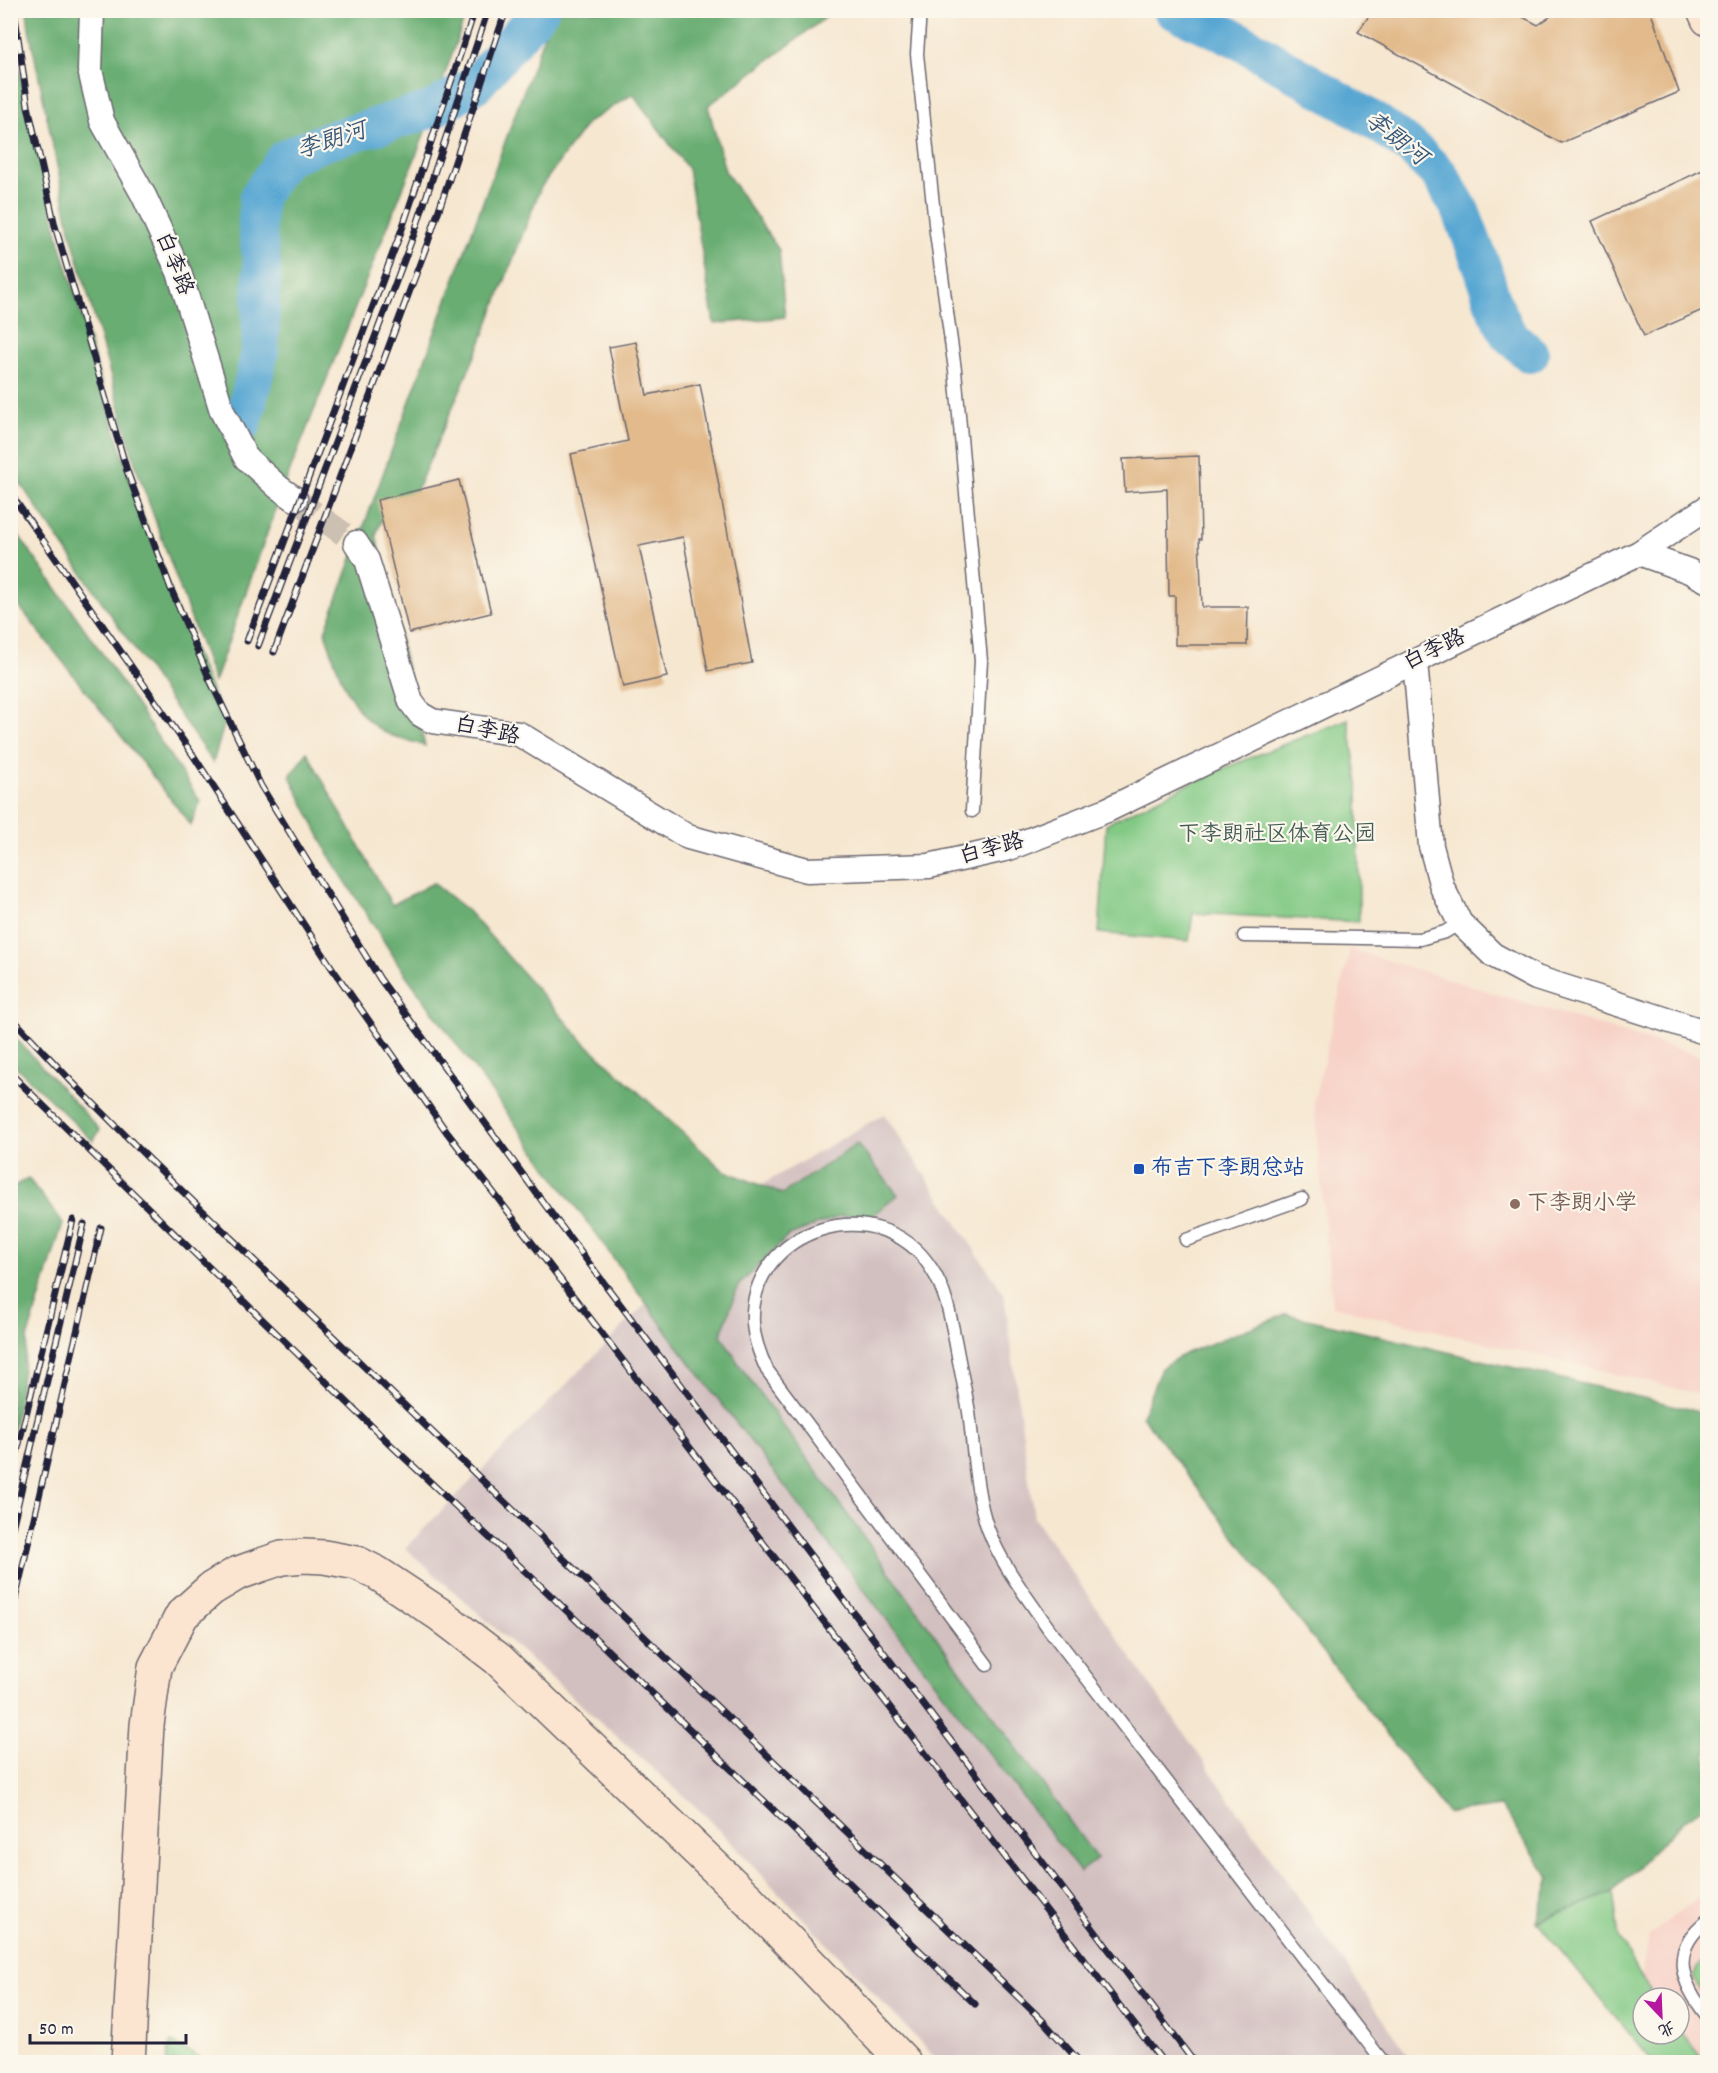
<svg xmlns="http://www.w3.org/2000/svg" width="1718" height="2073" viewBox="0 0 1718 2073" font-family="Dekko,'LXGW WenKai TC',sans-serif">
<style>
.built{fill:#f7d1c6}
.industrial{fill:#d2bfbf}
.green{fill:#82c984;stroke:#527660;stroke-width:1.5}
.forest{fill:#69ad72;stroke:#466856;stroke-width:1.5}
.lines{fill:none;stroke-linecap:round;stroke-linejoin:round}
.river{stroke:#59a7d3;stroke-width:38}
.building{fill:#e2ba8b}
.street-tunnel{stroke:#ccc0b2;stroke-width:24;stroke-dasharray:24 12;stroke-linecap:butt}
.lane-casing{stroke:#6c676f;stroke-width:15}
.street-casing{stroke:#6c676f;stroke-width:27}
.secondary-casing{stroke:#6c676f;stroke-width:36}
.lane{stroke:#fff;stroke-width:12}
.street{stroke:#fff;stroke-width:24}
.secondary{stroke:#fce5d0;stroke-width:33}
.rail-casing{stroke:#22223b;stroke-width:7}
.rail{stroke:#fbf7ec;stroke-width:4.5;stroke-dasharray:14;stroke-linecap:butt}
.transit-dot{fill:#1a4fb4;stroke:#fbf7ec;stroke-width:2}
.education-dot{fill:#8d6e63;stroke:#fbf7ec;stroke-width:2}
.labels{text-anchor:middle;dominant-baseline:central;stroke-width:4.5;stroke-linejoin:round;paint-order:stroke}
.street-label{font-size:22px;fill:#22223b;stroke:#fbf7ec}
.park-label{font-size:22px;fill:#445c55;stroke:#fbf7ec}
.transit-label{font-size:22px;fill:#164399;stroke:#fbf7ec;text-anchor:start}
.education-label{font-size:22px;fill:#785e54;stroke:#fbf7ec;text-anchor:start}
.water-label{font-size:24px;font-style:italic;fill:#385778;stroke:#fbf7ec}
</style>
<rect width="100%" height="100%" fill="#fbf7ec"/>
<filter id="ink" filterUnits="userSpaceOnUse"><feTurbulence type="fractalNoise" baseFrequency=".0167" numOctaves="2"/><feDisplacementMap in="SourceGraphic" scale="12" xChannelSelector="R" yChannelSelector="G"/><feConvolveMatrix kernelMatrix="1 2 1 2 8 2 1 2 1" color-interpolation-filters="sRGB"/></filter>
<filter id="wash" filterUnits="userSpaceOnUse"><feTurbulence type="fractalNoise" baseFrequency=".008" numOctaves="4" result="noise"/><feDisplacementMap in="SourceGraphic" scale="24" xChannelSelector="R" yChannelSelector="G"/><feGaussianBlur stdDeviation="1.35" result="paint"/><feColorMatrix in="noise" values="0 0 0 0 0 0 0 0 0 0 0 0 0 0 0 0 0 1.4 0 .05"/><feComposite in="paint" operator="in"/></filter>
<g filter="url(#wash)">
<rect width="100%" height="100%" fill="#f6e7d0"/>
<path class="built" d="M1350,949L1707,1058V1396L1332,1306L1314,1102Z
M1707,1891V2062H1705L1679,2030V1998H1656L1642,1979L1649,1935Z"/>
<path class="industrial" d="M884,1114L1004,1294L1034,1518L1413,2062H939L705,1815L405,1548L765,1183Z"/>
<path class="green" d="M1348,719L1358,783L1359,922L1193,913L1189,941L1099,933L1106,824L1209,774Z
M1613,1892L1619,1937L1642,1979L1656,1998H1643V2034H1679V2030L1705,2062H1653L1537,1922Z
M1707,1958V2000L1699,1988L1693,1977L1697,1967Z
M171,2042L207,2062H166Z"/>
<path class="forest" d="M27,11H467L421,143L284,486L214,682L137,470L71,234L29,29Z
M553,11H834L708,106L725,171L779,250L785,317L714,324L688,169L633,94L587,123L541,187L481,342L411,503L386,509L376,535L425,746C414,742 401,739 390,735C350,718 337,669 325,632Z
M10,23L14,48L60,243L131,483L176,609L225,722L213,763L11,470Z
M10,523L106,659L200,801L191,825L11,596Z
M307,752L392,905L433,883L468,911L582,1040L723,1170L782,1194L857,1144L898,1195L871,1217L841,1216L789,1235L738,1286L721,1335L740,1366L1097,1859L1080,1872L682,1352L403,971L331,859L290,776Z
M11,1033L100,1130L93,1141L11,1062Z
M28,1178L63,1223L28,1336L11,1448V1188Z
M1286,1314L1707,1413V1804L1685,1819L1613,1892L1537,1922L1550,1878L1501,1806L1447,1813L1142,1416L1161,1368L1186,1353Z"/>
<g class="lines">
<path class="river" d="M1172,10L1237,39L1376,122L1411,147L1439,174L1460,209L1483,269L1493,303L1508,334L1530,354
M243,423L260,352L262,264L257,227L258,197L285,158L324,142L433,109L476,84L540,10"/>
</g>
<g id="blocks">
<path class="building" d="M1373,10H1509L1538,25L1560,10H1650L1679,92L1561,143L1358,32Z
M1707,168V308L1644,336L1592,221Z
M636,342L647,395L700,384L752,663L708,671L683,537L639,546L667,677L623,687L571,454L628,441L609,347Z
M1199,456L1201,539H1199L1202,607H1248L1247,645H1175V596H1169L1167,489L1125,492L1123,459Z
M459,480L491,613L409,633L377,500Z"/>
</g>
</g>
<g filter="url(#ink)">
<use href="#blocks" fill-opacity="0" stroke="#6c676f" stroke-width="1.5"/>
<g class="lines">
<path class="street-tunnel" d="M295,499L356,543"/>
<defs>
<path id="lane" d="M920,10L917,54L936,233L955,370L981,661L972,811
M1244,936L1420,939L1445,932L1460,923
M1186,1240L1302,1199
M987,1665L767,1370C760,1355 754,1340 753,1323C748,1227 880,1188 931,1268C946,1290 951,1319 956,1345C960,1367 965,1390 969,1412C974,1450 975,1493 988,1529C1002,1566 1027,1597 1049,1629L1383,2062
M1708,1920C1668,1950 1681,1983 1708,2017"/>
<path id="street" d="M92,10L90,70L102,121L144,196L179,272L222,411L246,458L278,487L295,499
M356,543L367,560L411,702L420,714L432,721L519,734L688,837L807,870L929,866L1009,848L1107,810L1639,553L1708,507
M1639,553L1689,571L1708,581
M1415,661L1431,846L1442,887L1460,923L1493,955L1536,978L1708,1033"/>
<path id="secondary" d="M1704,10L1708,19
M128,2062L147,1725L155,1667L182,1615L211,1589L236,1574L261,1565L282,1558L304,1556L324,1557L357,1563L377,1573L439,1614L498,1659L750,1901L904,2062"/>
</defs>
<use href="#lane" class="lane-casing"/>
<use href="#street" class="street-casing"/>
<use href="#secondary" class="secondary-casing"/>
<use href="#lane" class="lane"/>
<use href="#street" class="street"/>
<use href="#secondary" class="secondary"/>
<defs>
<path id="rail" d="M14,10L28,106L55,226L127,471L171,589L209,678L261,786L380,979L548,1209L1194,2062
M10,493L193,755L332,968L446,1131L1163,2062
M247,641L402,229L475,10
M258,646L414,234L488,10
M274,652L428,242L506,10
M10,1016L72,1082L150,1160L1043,2021L1080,2062
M10,1073L392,1446L544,1589L975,2004
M10,1481L73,1220
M10,1537L84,1224
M10,1622L101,1228"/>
</defs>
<use href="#rail" class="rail-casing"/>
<use href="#rail" class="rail"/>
</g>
</g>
<rect class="transit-dot" x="1133" y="1163" width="12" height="12" rx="3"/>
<circle class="education-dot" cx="1515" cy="1204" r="6"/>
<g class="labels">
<g class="street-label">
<text transform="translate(173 264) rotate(68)">白李路</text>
<text transform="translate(1435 651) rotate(-26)">白李路</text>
<text transform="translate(487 732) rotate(12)">白李路</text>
<text transform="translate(992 850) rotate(-15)">白李路</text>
</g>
<g class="park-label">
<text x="1277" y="835">下李朗社区体育公园</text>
</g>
<g class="transit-label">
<text x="1151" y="1169">布吉下李朗总站</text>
</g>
<g class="education-label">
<text x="1527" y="1204">下李朗小学</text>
</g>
<g class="water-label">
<text transform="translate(1395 140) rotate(38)">李朗河</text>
<text transform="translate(332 142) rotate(-18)">李朗河</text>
</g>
</g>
<rect width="1718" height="2073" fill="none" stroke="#fbf7ec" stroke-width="36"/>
<g transform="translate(1661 2016) rotate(157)"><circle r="28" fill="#fbf7ec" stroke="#a4a2a5" stroke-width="1.5"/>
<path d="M0-4.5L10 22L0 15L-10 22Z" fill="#b5179e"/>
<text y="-9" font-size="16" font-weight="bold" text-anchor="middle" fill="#22223b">北</text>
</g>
<path d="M30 2034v9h156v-9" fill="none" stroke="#22223b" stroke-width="3"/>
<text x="39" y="2034" font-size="18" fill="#22223b" stroke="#fbf7ec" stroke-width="4.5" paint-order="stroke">50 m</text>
</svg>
